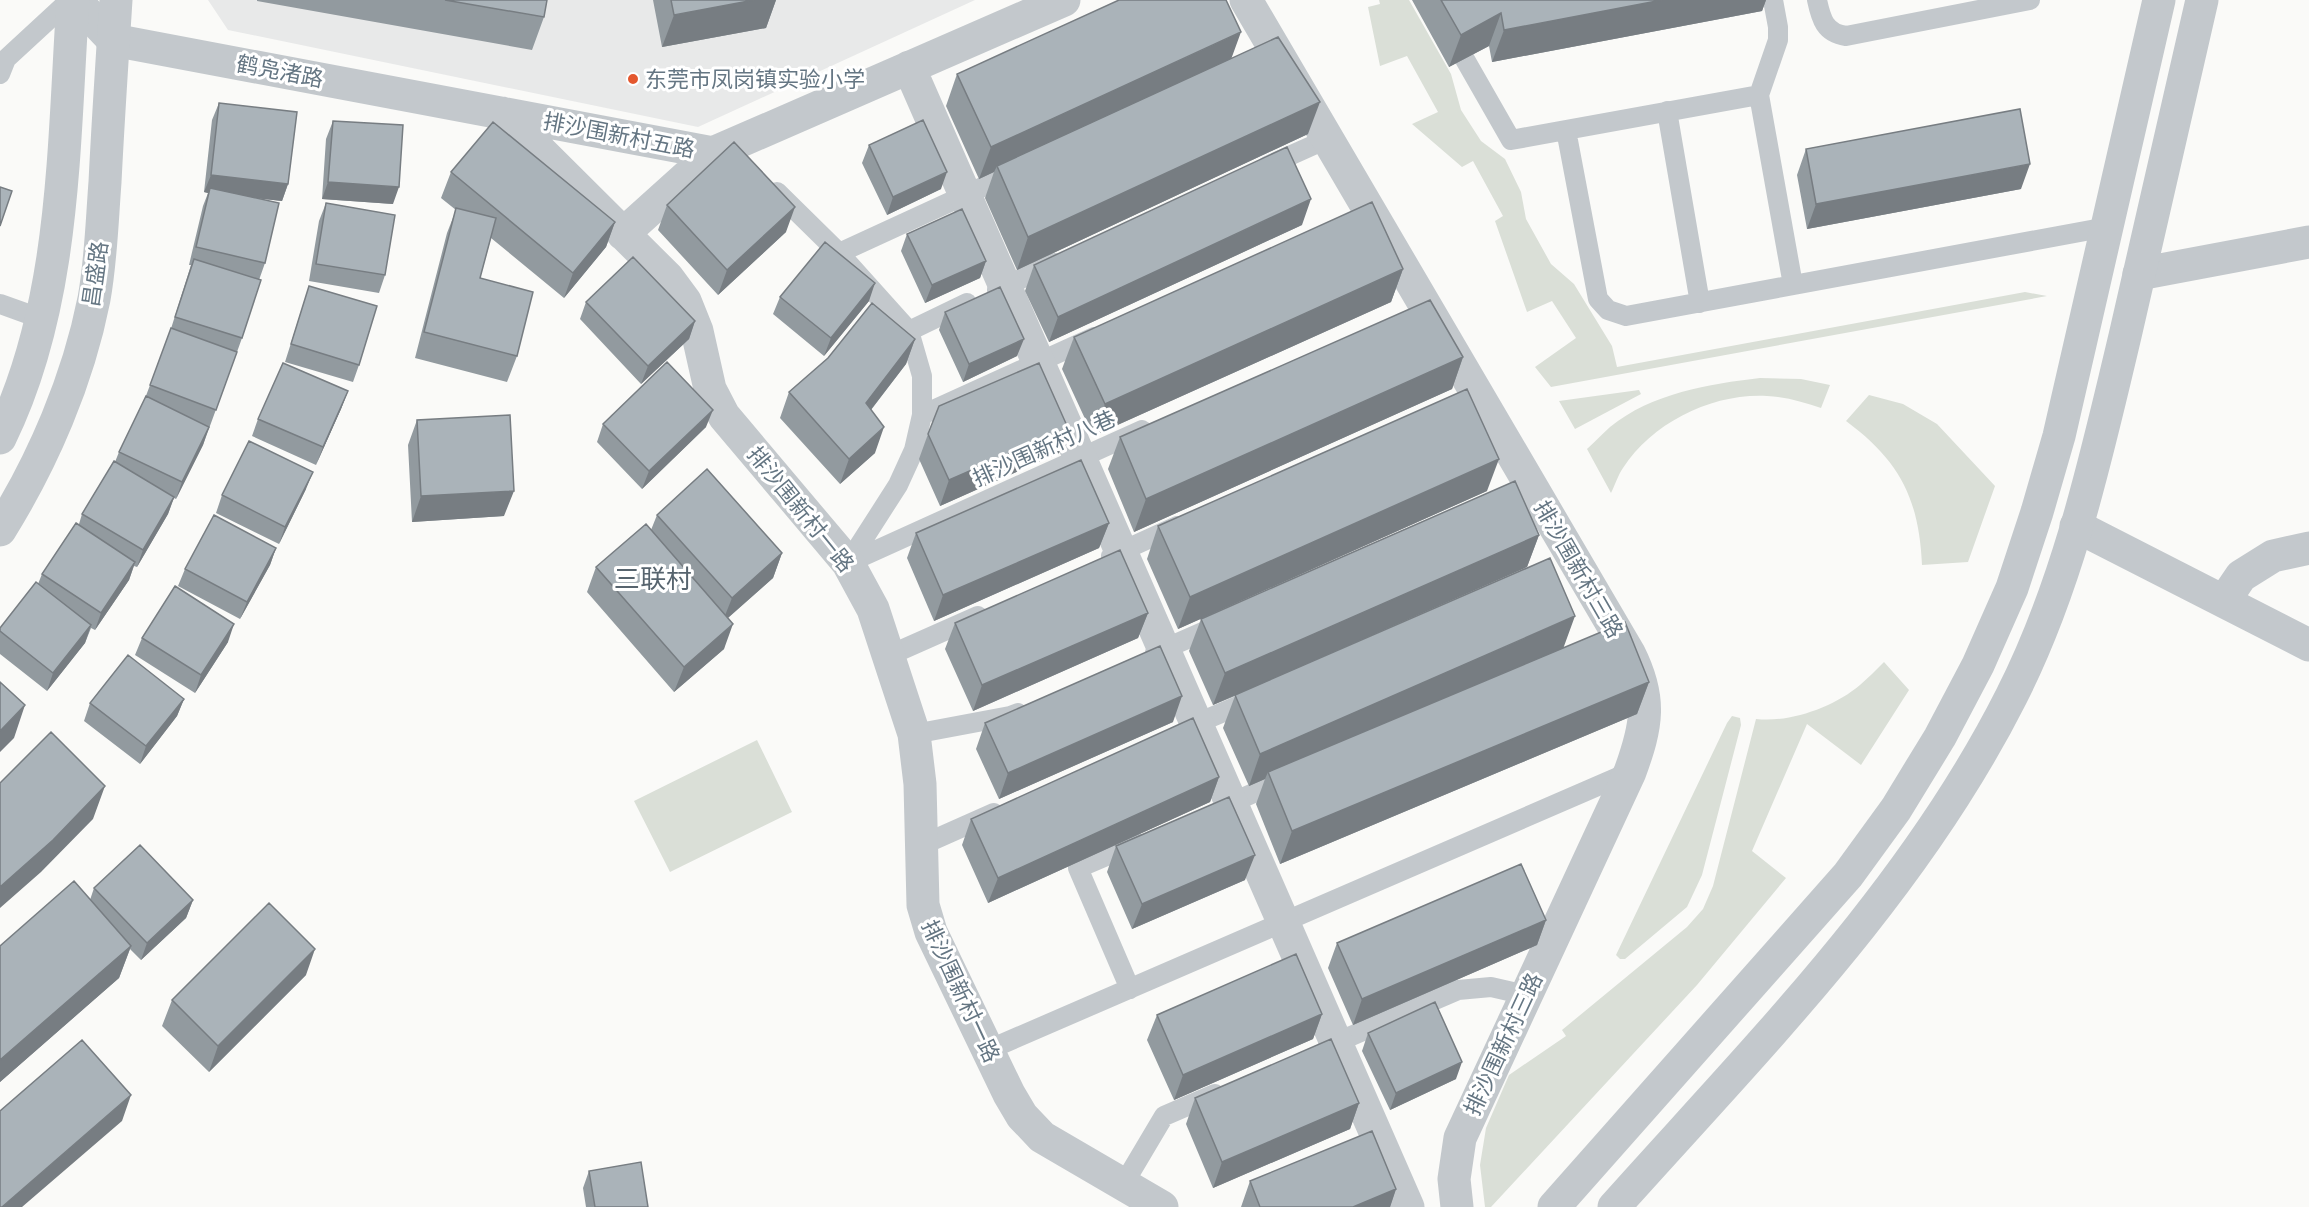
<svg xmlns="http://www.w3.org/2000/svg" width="2309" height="1207" viewBox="0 0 2309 1207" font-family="'Space Grotesk','Noto Sans SC',sans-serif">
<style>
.built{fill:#e8e9e9}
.green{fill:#dadfd7}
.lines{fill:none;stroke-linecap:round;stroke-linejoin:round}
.service{stroke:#c3c8cc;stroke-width:20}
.minor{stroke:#c3c8cc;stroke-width:33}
.tertiary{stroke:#c3c8cc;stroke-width:33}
.wall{fill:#929a9f}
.shaded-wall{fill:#777d82}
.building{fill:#aab3b9;stroke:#777d82;stroke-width:1.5}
.poi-dot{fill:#e4572e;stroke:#fff;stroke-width:2}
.labels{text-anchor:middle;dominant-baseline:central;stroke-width:6;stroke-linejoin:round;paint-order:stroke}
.street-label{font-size:22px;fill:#657683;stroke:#fff}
.poi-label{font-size:22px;fill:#657683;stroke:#fff;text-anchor:start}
.quarter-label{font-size:26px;fill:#57646e;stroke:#fff}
</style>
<rect width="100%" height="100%" fill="#fafaf8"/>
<path class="built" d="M208,0H975L698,127L228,30Z"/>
<path class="green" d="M1379,0H1409L1451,74L1461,110L1481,141L1505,159L1521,192L1526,219L1551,264L1574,284L1612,346L1617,367L2025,292L2047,296L1551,387L1535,367L1576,338L1552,301L1527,312L1495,221L1503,216L1473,161L1462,167L1412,124L1438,112L1407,56L1380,66L1368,7L1380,4Z
M1760,378L1801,379L1830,385L1821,408C1803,402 1786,397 1767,396C1713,393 1653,422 1623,468C1618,475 1615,485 1611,493L1587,449C1595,442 1602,434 1610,427C1652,393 1709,384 1760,378Z
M1639,390L1641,394L1575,429L1559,401Z
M1869,395L1903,404L1937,424L1995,486L1968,562L1922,565C1919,499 1900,461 1846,421Z
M1884,662L1909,690L1861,765L1807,724L1752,851L1786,878L1697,985L1491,1207H1485L1480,1165L1486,1128L1509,1075L1566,1036L1562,1030L1687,927L1703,909L1713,886L1756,719C1790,723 1834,707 1860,685C1868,678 1876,670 1884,662Z
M1732,716L1740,718L1741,725L1702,875L1687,907L1625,959H1620L1616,955L1727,723Z
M757,740L792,812L670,872L634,801Z"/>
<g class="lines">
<path class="service" d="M1431,0L1511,140L1759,95L1778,40V27L1773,0
M1817,0C1821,19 1825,33 1846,36L2030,0
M0,74L6,59L70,0
M1759,95L1793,285
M1667,111L1700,303
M1566,130L1598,299L1608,310L1626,316L2107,227
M1267,166L1327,139
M777,192L839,253L909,331L922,376V415L914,450L898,485L848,563
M839,253L1015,172
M997,290L1055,263
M0,304L42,319
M909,331L967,303
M922,415L1094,337
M1111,556L1177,526
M848,563L1142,430
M1155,653L1219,625
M890,655L978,616
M1188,727L1252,700
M914,734L1010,716L1018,713
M1222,807L1283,780
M922,845L994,813
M1130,989L1078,868L1137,843
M1328,1046L1458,990L1491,987L1526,995
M988,1050L1630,772
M1123,1185L1164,1116L1215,1094"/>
<path class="minor" d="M75,0L113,40L713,153L1064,0
M1246,0L1629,653C1652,699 1647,725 1630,772L1460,1138L1454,1179L1457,1207
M909,67L1408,1207
M502,113L668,278L685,301L697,331L710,389L724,416L848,563L873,609L914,734L920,784L923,905L931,932L1009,1094L1022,1116L1042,1137L1162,1207
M623,234L713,153
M2139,274L2309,242
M2076,526L2309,645
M2224,601L2241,576L2273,556L2309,548"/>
<path class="tertiary" d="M0,438C66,303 63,147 73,0
M0,530C43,461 78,380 94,299C101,261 102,221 105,182C108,121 112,61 116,0
M1554,1207L1848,875L1896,809L1940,737L1978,665L2012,588L2037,512L2059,436L2159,0
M1614,1207C1758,1046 1913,891 2011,697C2068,585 2096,458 2125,336C2150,224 2176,112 2202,0"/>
</g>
<path class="wall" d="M257,0H547L544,17L532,50L257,1Z
M653,0H776L766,28L662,47Z
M1412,0H1766L1762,11L1492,62L1489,46L1449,67Z
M1231,59L1308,134L1017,270L985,198L994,172L979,179L946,106L957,74Z
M219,103L288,184L282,201L256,198L265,263L259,280L242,338L237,352L203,445L176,499L174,498L168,514L137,567L134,566L129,580L95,630L91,628L85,643L47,691L0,654V628L38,584L42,574L79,524L82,514L115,462L119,452L144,401L169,335L191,265H189L203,206L208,193L204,192L212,120Z
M333,121L393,204L322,199L326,139Z
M869,145L941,189L887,215L862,163Z
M1806,149L2021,189L1807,229L1797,175Z
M451,172L615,222L606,247L564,298L491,238L480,278L517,356L507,382L415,358L447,233L456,210L441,198Z
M326,203L385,275L379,293L309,281L319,221Z
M667,205L786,232L718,295L658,230Z
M1302,225L1049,342L1025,291L1034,265Z
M907,234L986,261L980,278L925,303L901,251Z
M1403,269L1391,302L1093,436L1062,369L1074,337Z
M309,286L359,365L353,382L285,362Z
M780,297L869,301L824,356L773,314Z
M586,302L695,321L689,339L641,384L580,319Z
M945,312L1017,356L963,382L939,330Z
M915,339L906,364L871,410L875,453L840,484L780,418L789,392Z
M1463,357L1452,389L1134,532L1108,469L1120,437Z
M348,391L341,409L316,465L252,436L258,419Z
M417,420L504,516L412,522L408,445Z
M603,424L706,427L642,489L597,442Z
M1068,428L1059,453L940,506L919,459L928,434Z
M306,489L279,544L216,513L222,495Z
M1487,491L1178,629L1147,559L1158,526Z
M657,515L782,553L773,578L728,618L724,649L674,692L587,592L596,567L651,530Z
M1109,523L1099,548L934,621L907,558L916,533Z
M1539,535L1527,567L1304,665L1564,648L1649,682L1637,714L1280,864L1256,804L1265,779L1249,786L1223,728L1235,696L1213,705L1189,651L1201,619Z
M276,548L270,565L240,619L178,586L185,569Z
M1148,613L1138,638L973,711L945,649L955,623Z
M142,638L228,642L195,693L135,655Z
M184,699L177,716L140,764L84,721L90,703Z
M1173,722L999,799L976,749L985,723Z
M1219,777L1210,802L988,903L962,845L971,819Z
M1116,846L1245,880L1132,929L1107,872Z
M94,888L193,900L186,918L141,960L130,949L119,978L0,1082V946L90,900Z
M1546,920L1537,945L1353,1025L1328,968L1337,943Z
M306,975L209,1072L162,1026L172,1000Z
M1322,1014L1313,1039L1174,1100L1147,1040L1157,1015Z
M1368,1033L1456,1079L1390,1110L1362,1051Z
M1195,1098L1359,1103L1350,1129L1213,1188L1186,1124Z
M589,1171L648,1207H586L583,1188Z
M1250,1181L1396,1189L1390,1207H1241Z"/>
<path class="shaded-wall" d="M754,0H776L766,28L662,47L674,15Z
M1662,0H1766L1762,11L1492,62L1504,30Z
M1501,13L1489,46L1449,67L1461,35Z
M1241,32L1229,65L997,166L994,172L979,179L991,147Z
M1320,102L1308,134L1017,270L1028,237Z
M2030,164L2021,189L1807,229L1816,204Z
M947,172L941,189L887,215L893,197Z
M211,175L288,184L282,201L208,193L210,188L208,193L204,192Z
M328,182L399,187L393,204L322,199Z
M1311,199L1302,225L1049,342L1058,317Z
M795,207L786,232L718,295L727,270Z
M615,222L606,247L564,298L573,273Z
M986,261L980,278L925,303L932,285Z
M1403,269L1391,302L1093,436L1105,404Z
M875,283L869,301L824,356L831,338Z
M695,321L689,339L641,384L648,366Z
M915,339L906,364L856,429L866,403Z
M1024,339L1017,356L963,382L969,364Z
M1463,357L1452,389L1134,532L1146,499Z
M348,391L341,409L316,465L323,447Z
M713,410L706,427L642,489L649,471Z
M209,427L203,445L176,499L182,482Z
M884,427L875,453L840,484L849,459Z
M1068,428L1059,453L940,506L949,480Z
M1499,459L1487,491L1178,629L1190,597Z
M313,472L306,489L279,544L285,527Z
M514,491L504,516L412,522L421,496Z
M174,497L168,514L137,567L143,550Z
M1109,523L1099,548L934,621L943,595Z
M1539,535L1527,567L1213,705L1225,673Z
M276,548L270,565L240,619L247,602Z
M782,553L773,578L722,623L732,598Z
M135,562L129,580L95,630L101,613Z
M1148,613L1138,638L973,711L982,685Z
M1575,616L1563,649L1268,772L1265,779L1249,786L1260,754Z
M234,624L228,642L195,693L201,675Z
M733,624L724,649L674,692L684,667Z
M91,625L85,643L47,691L53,673Z
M1649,682L1637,714L1280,864L1292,831Z
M1182,696L1173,722L999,799L1008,773Z
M184,699L177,716L140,764L146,746Z
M25,705L14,738L0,752V731Z
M1219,777L1210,802L988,903L998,878Z
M105,786L93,819L41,872L0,908V887Z
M1255,855L1245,880L1132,929L1142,904Z
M193,900L186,918L141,960L147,943Z
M1546,920L1537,945L1353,1025L1362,999Z
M131,946L119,978L0,1082V1060Z
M315,949L306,975L209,1072L218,1046Z
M1322,1014L1313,1039L1174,1100L1183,1075Z
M1462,1062L1456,1079L1390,1110L1396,1093Z
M131,1095L122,1121L22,1207H2Z
M1359,1103L1350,1129L1213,1188L1222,1162Z
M1396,1189L1390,1207H1353Z"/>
<path class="building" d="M445,0H547L544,17Z
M671,0H754L674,15Z
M1119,0H1226L1241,32L991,147L957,74Z
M1441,0H1662L1504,30L1501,13L1461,35Z
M1278,37L1320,102L1028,237L997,166Z
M219,103L297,112L288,184L211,175Z
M2020,109L2030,164L1816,204L1806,149Z
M923,120L947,172L893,197L869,145Z
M333,121L403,125L399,187L328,182Z
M493,122L615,222L573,273L451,172Z
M734,142L795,207L727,270L667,205Z
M1287,147L1311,199L1058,317L1034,265Z
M0,187L12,191L0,226Z
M210,188L279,203L265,263L196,247Z
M1372,202L1403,269L1105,404L1074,337Z
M326,203L395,215L385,275L316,264Z
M456,208L496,218L480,278L533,292L517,356L424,332Z
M962,209L986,261L932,285L907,234Z
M825,242L875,283L831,338L780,297Z
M633,257L695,321L648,366L586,302Z
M194,259L261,280L242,338L175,317Z
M309,286L377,306L359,365L291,344Z
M1000,287L1024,339L969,364L945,312Z
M1430,300L1463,357L1146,499L1120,437Z
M872,303L915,339L866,403L884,427L849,459L789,392L828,358Z
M171,328L237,352L216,410L150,385Z
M667,362L713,410L649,471L603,424Z
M283,363L348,391L323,447L258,419Z
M1039,363L1068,428L949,480L928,434L939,406Z
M1467,389L1499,459L1190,597L1158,526Z
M146,396L209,427L182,482L119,452Z
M510,415L514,491L421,496L417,420Z
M249,441L313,472L285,527L222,495Z
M1081,460L1109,523L943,595L916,533Z
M114,461L174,497L143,550L82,514Z
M707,469L782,553L732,598L657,515Z
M1515,481L1539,535L1225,673L1201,619Z
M214,515L276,548L247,602L185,569Z
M76,523L135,562L101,613L42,574Z
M646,524L733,624L684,667L596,567Z
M1120,550L1148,613L982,685L955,623Z
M1550,558L1575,616L1260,754L1235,695Z
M36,582L91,625L53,673L0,631V628Z
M175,586L234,624L201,675L142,638Z
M1625,622L1649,682L1292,831L1268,772Z
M1160,646L1182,696L1008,773L985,723Z
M128,655L184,699L146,746L90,703Z
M0,682L25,705L0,731Z
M1193,718L1219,777L998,878L971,819Z
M51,732L105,786L53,840L0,887V783Z
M1229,797L1255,855L1142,904L1116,846Z
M140,845L193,900L147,943L94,888Z
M1521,864L1546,920L1362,999L1337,943Z
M74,881L131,946L0,1060V946Z
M269,903L315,949L218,1046L172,1000Z
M1296,954L1322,1014L1183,1075L1157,1015Z
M1435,1002L1462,1062L1396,1093L1368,1033Z
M1331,1039L1359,1103L1222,1162L1195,1098Z
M82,1040L131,1095L2,1207H0V1111Z
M1372,1131L1396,1189L1353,1207H1260L1250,1181Z
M641,1162L648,1207H595L589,1171Z"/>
<circle class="poi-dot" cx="633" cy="79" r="6"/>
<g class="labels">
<g class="street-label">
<text transform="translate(280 71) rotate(11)">鹤凫渚路</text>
<text transform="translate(619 135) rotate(11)">排沙围新村五路</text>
<text transform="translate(95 274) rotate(-82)">昌盛路</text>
<text transform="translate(1044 448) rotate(-24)">排沙围新村八巷</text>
<text transform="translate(801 509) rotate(51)">排沙围新村一路</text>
<text transform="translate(1579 569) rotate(60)">排沙围新村三路</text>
<text transform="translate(961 991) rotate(65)">排沙围新村一路</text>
<text transform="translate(1503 1044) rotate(-65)">排沙围新村三路</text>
</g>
<g class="poi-label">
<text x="645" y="79">东莞市凤岗镇实验小学</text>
</g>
<g class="quarter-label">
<text x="653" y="579">三联村</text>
</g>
</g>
</svg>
